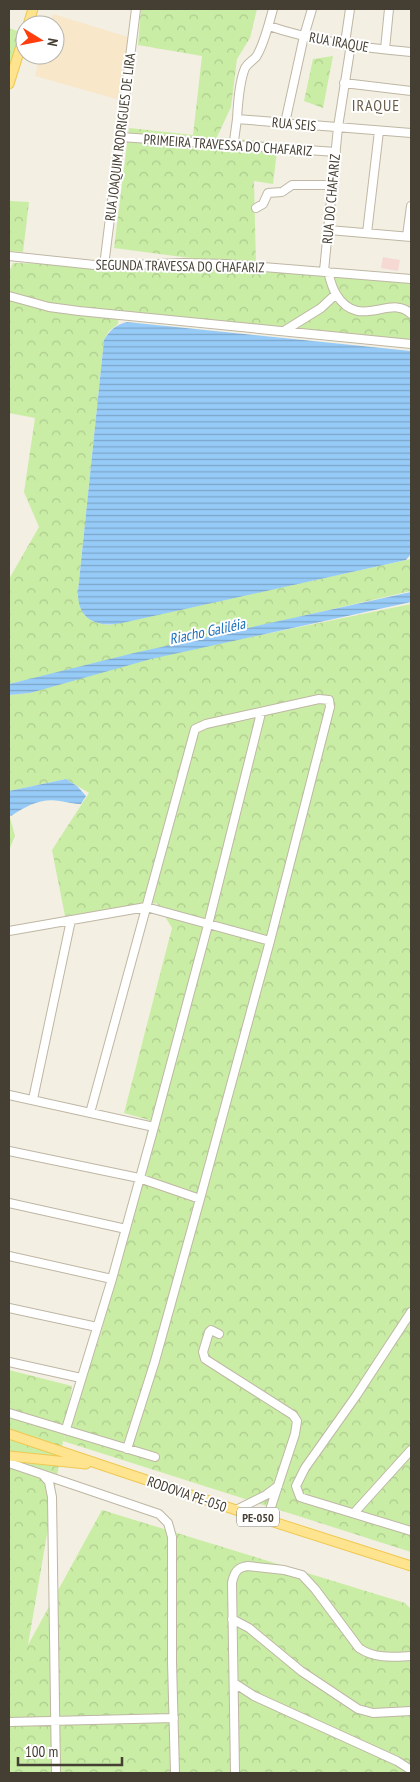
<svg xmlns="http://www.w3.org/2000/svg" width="420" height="1782" viewBox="0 0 420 1782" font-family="'PT Sans Narrow',sans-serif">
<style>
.commercial{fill:#f8e7c9}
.medical{fill:#f6d9d3}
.forest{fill:url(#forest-crowns)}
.water{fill:url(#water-rules)}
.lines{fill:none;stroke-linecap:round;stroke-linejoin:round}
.minor-casing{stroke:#bfb7a4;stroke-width:10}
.major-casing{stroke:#f0c852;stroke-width:11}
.minor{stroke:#fff;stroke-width:8}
.major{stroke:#ffe48f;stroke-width:9}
.labels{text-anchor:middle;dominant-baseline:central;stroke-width:4;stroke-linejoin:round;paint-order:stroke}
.shield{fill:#fff;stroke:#7d7870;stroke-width:1}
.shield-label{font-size:12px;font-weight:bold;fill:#453e32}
.street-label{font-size:14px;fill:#453e32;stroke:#fff}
.water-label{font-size:15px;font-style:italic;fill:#2073bc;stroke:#fff}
.quarter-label{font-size:16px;letter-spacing:1px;fill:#695d48;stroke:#fff}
</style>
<defs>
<pattern id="forest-crowns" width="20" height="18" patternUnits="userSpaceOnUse" patternTransform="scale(1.25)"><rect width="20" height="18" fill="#c9eda5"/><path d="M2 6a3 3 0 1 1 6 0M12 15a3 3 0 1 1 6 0" fill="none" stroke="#aecc8e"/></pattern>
<pattern id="water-rules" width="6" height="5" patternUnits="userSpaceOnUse" patternTransform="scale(1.25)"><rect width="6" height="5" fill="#96cbf8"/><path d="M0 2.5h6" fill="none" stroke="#7ca6c9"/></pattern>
</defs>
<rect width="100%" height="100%" fill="#f3efe2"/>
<path class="commercial" d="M53,14L128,37L120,100L35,76L41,55H55V25H50Z"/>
<path class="medical" d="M383,257L400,260L398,271L381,268Z"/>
<path class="forest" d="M141,9H257L250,38L237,59L231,107L217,137L278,143L273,184L254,181L256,266L411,282V344L119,315L118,324L109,331L104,340L78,591L84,615L94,622L109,625L411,559V591L9,684V579L39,527L24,492L35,418L9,413V272L13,263L116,265H243L114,248L129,128L193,135L202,56L138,45Z
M9,28L20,32L9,71Z
M333,56L323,108L304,101L313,59Z
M10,201L29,202L23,252L9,251V203Z
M411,604V1552L63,1441L28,1645L102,1510L405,1603L411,1609V1773H9V1370L72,1386L64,1439L100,1336L132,1220L149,1120L124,1113L172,928L157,903L65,916L52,850L89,793L66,779L9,791V695L30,693L154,654L256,636Z
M9,814L15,836L9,850Z"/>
<path class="water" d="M127,322L411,351V554L406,560L122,623C97,628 77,620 78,591L104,340C110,330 115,325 127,322Z
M411,592V602L151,659L30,693L9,695V684L134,653Z
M66,779L77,786L86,796L81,804C73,804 68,802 60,801C40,798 27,806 11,816L9,814V791Z"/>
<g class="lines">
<defs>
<path id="minor" d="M273,9C269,23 264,45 256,57C252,61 248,63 245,68C239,83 238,103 237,119L411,133
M269,26C313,41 364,48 411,52
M345,43L350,9
M385,49L389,9
M344,83L411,91
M285,123L304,36L312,9
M121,137L336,152
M234,141L237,119
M256,208L263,204L268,193L282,192L292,185H333
M329,230L411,237
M367,233L379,131
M407,236L411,206
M9,256L104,266L184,263L226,264L411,279
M104,266L136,9
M324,271L338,127L351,44
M328,272C330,279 332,288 336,294C359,332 391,293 411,314
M9,296L49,307L79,311L411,344
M284,331L321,308L336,294
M9,931L146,907L270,941
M9,1095L154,1127
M33,1099L71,920
M90,1113L195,729L206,724L319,699L329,700L330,707L270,941L200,1199L155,1361L127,1449
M9,1151L139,1178L200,1199
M9,1203L126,1229
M9,1256L112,1279
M9,1308L97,1327
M411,1312L356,1396L305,1468L296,1486L300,1497L306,1499L411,1531
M219,1334L211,1330L209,1332L203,1352L205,1359L293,1415L297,1421L295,1434L267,1519
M9,1362L81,1378
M9,1413L155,1457
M66,1429L112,1279L154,1127L208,925L261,713
M9,1463L159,1514L168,1523L172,1537V1662L175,1773
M43,1475L49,1482L52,1497L56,1773
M236,1510L266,1495L278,1486
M354,1513L411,1450
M232,1619L249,1628L301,1671L358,1709L373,1713L411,1711
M234,1683L254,1696L397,1761L411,1770
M9,1722L174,1718
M235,1773L232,1583C234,1573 237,1567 248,1566L284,1570L302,1575L315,1589L359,1648C375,1659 393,1657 411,1656"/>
<path id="major" d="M28,25L33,9
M9,84L25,33
M9,1434L236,1510L411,1566
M9,1456L86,1464"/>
</defs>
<use href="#minor" class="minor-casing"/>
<use href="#major" class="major-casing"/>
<use href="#minor" class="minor"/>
<use href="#major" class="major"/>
</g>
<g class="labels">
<rect class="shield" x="237" y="1507.5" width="42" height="19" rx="4"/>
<g class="shield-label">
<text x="258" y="1517">PE-050</text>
</g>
<g class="street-label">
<text transform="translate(339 42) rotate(10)">RUA IRAQUE</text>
<text transform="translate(294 124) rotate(5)">RUA SEIS</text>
<text transform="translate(120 137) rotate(-83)">RUA JOAQUIM RODRIGUES DE LIRA</text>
<text transform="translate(228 145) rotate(4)">PRIMEIRA TRAVESSA DO CHAFARIZ</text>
<text transform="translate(331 199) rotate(-85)">RUA DO CHAFARIZ</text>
<text transform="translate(180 266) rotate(1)">SEGUNDA TRAVESSA DO CHAFARIZ</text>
<text transform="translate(187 1494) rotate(19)">RODOVIA PE-050</text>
</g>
<g class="water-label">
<text transform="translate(207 631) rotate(-12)">Riacho Galiléia</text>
</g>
<g class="quarter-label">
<text x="376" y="105">IRAQUE</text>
</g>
</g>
<rect width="420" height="1782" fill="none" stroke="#453e32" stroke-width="20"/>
<g transform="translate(40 40) rotate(100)"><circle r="24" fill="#ffffff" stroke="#b5b2ad"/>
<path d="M0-4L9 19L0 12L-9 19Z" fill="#ff3d0d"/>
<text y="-8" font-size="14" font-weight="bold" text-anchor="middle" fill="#453e32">N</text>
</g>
<path d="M18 1757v8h104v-8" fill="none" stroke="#453e32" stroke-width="2.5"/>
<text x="25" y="1757" font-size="15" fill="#453e32" stroke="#ffffff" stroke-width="4" paint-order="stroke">100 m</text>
</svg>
